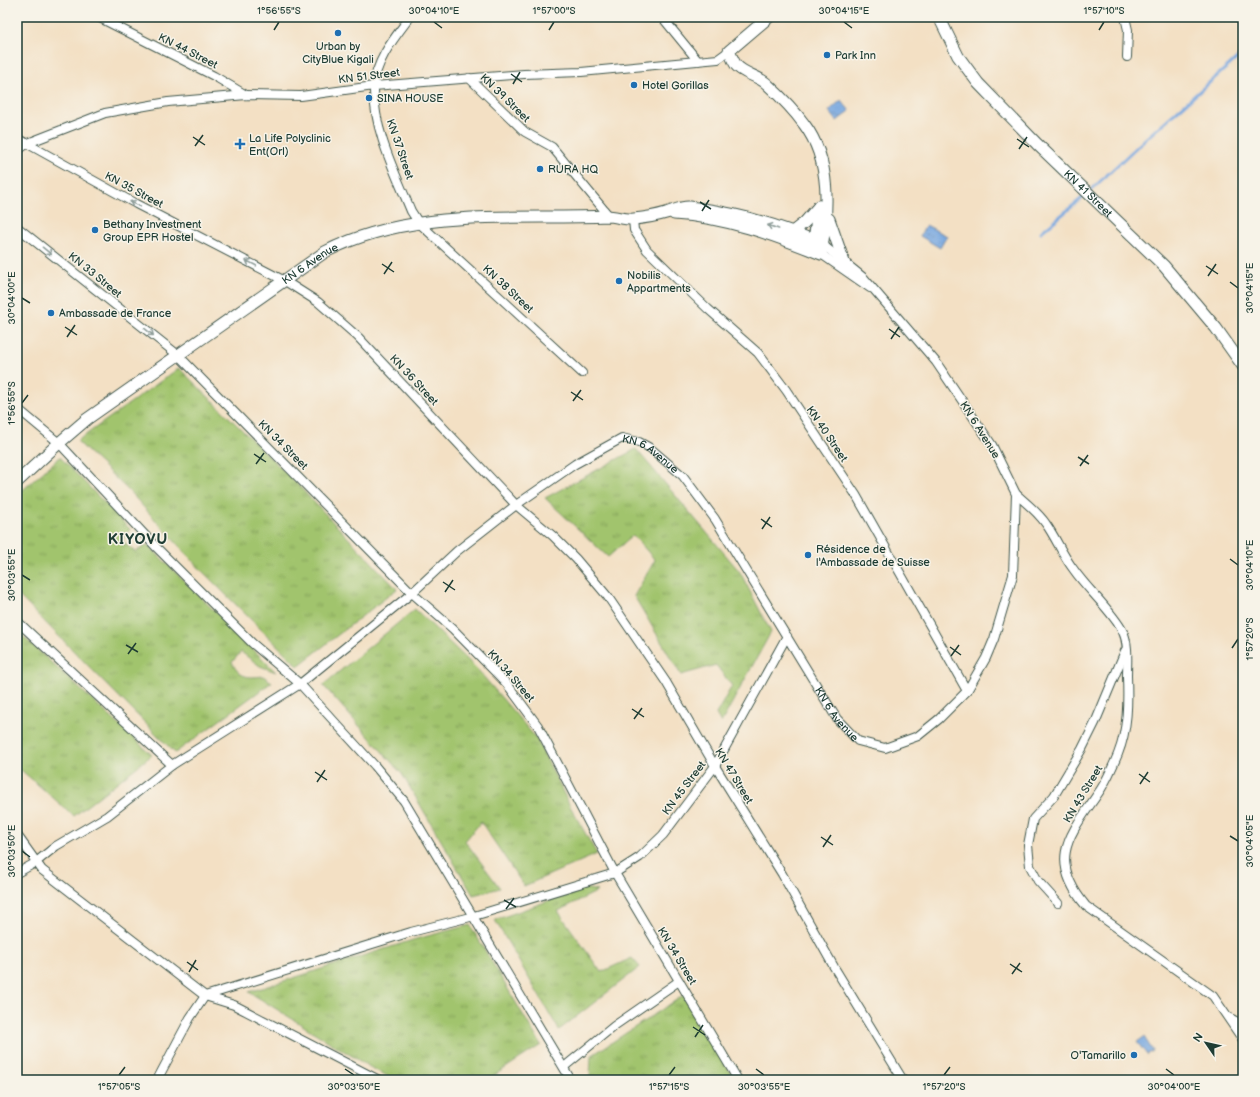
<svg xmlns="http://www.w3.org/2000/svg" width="1260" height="1097" viewBox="0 0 1260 1097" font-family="'Balsamiq Sans',sans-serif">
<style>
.grass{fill:url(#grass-tufts);stroke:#608050}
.water{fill:url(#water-ripples);stroke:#4a718a}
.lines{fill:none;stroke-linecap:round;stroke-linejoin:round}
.stream{stroke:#75a5df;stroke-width:3}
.street-casing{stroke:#3f554a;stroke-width:10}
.secondary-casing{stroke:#3f554a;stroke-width:13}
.street{stroke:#fff;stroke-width:8}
.secondary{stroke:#fff;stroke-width:11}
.oneway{stroke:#8f9e9a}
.ticks{fill:none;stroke:#1f3d34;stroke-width:1.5}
.poi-dot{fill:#1f6fb2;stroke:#f7f3e8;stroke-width:1.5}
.labels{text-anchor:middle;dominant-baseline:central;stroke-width:3;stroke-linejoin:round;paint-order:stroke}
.poi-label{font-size:11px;fill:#1f3d34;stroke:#f7f3e8;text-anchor:start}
.street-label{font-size:11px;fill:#1f3d34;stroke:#f7f3e8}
.district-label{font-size:15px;font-weight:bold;letter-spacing:1px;fill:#1f3d34;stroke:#f7f3e8}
.neatline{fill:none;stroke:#1f3d34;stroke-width:1.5}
.ticks-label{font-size:10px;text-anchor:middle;fill:#1f3d34}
</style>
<defs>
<pattern id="grass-tufts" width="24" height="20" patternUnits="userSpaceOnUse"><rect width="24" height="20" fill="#a1c46d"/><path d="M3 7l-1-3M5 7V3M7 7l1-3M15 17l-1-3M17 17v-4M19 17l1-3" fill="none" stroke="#83a05a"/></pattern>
<pattern id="water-ripples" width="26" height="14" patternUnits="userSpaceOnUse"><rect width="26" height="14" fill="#75a5df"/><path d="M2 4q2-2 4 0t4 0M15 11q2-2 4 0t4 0" fill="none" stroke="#5f88b6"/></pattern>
</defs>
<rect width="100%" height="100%" fill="#f7f3e8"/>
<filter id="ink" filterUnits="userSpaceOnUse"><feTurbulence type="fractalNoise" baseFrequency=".025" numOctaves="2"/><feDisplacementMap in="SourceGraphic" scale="8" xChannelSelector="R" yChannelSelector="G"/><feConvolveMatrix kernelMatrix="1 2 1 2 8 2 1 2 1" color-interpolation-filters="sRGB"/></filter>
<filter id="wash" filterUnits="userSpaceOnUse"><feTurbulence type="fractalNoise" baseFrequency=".012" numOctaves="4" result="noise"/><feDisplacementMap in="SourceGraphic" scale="16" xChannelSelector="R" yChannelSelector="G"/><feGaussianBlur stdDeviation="0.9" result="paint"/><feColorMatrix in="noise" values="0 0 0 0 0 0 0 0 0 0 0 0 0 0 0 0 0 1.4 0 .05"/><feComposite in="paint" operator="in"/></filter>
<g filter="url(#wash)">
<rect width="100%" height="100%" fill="#f3e0c4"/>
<path class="grass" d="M179,368L294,481L397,589L298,666L201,570L129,491L77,441Z
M636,449L740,572L771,632L721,723L716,714L732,686L716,665L681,675L634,596L655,560L633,535L608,557L545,498Z
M60,457L130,529L122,541L135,552L148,545L276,672L260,666L241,652L232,662C239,678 248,678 263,676L272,682L175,753L17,594V495Z
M415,609L477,669L536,738L571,808L597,854L524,886L481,822L465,841L500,888L473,895L402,774L323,685Z
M17,631L152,755L74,816L21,770L17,772Z
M584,888L598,891L558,911L601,972L632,958L640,967L559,1030L495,920Z
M470,925L541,1045L487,1080H395L368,1066L249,992L416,939Z
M684,995L735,1080H592L590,1076L591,1056Z"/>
<path class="water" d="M841,100L850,111L837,121L829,111Z
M926,225L947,236L940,248L920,236Z
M1144,1037L1153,1051L1147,1055L1137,1042Z"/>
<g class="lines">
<path class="stream" d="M1090,191L1143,141L1243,53
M1041,232L1086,195"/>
</g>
</g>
<g filter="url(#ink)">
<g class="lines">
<defs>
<g id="street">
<path d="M98,17L214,76L246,95"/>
<path d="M410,17C395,37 375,61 374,87C373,130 395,172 411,211L418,222L582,373"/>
<path d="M662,17L698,61"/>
<path d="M1125,17L1128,30L1127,57"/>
<path d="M469,78L525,132L552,147L609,216"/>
<path d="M17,138L136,204L285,281L318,302L358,337L516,505L553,536L576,559L608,597L666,682L715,766L782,874L834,967L903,1080"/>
<path d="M17,151L28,143L105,113L168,102L246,95L301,96L374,86L524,74L581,72L718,59L729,51"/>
<path d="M633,219L634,230L647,250L708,309L758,353L786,390L856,495L967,691"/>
<path d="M17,227L178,355L412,593L453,629L507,684L538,726L615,873L738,1080"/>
<path d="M821,254L870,288"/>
<path d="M17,408L59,443L157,548L252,643L300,684L375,766L404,801L571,1080"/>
<path d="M1016,494C1026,503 1038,512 1046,524C1056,538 1063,556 1074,570C1087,589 1114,613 1123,632C1129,644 1127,663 1127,676C1128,702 1128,729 1118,754C1113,766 1108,778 1101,789C1072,833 1045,857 1086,906L1213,996L1243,1040"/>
<path d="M17,621L172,765"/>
<path d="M17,835L42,870L205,996L234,1005L379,1080"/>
<path id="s1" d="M17,873L35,863L56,846L107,816L172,765L300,684L412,593L457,551L516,505L575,464L622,438L639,442L650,448L683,476L715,519L837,719L858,741L885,748L918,736L939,719L967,691L986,658L994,639L1013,575L1016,494L992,445L936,362L864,278L823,245"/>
<path d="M1058,903L1038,881L1030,866L1028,845L1033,819L1054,796L1082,749L1095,723L1125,651"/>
<path d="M1230,1018L1243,1025"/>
<path d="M564,1067L614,1026L679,981"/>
<path d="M157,1080L190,1018L205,996L411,932L474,916L615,873L640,857L663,835L715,766L787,636"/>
</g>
<g id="secondary">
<path id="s2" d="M939,17L958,56L978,83L1037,144L1164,266L1216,328L1243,366"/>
<path d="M674,214C724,217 775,235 821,254C828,212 832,161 804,124C794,110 780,96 767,84C759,76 743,74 736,65C733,61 731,55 729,51L769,17"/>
<path d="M829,219L844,262"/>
<path d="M791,233L805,222L819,206"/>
<path d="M813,246L819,206"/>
<path id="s3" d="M17,482L59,443L87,419L325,252C412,207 513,220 607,216C616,216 625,220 634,219C644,218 656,216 666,213C673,211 682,206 690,207C734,213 782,225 823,245"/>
</g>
</defs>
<use href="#street" class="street-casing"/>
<use href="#secondary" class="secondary-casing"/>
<use href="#street" class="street"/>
<use href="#secondary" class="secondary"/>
</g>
<defs><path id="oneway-shaft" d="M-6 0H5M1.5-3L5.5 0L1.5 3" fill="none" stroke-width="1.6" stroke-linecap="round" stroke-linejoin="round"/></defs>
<g class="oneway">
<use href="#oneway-shaft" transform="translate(135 204) rotate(-152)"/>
<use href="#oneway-shaft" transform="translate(773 227) rotate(-161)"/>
<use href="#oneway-shaft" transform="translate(47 251) rotate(39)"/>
<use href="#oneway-shaft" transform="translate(251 263) rotate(-152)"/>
<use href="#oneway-shaft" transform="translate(149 332) rotate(39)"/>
</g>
</g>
<path class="ticks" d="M434,22L442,28M844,22L852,28M274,30L279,22M549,30L554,22M1099,30L1104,22M511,74L522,82M513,84L520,72M193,137L205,145M1017,139L1029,147M195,146L203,135M1019,149L1027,137M700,202L711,209M702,211L709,200M382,264L394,272M1206,266L1218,274M384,274L392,262M1208,276L1216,264M1230,282L1238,288M22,298L30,303M65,327L77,335M889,329L900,337M67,337L75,325M891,339L899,327M571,392L583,400M573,401L581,390M22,403L28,395M254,454L266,462M1078,457L1089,464M256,464L264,453M1080,466L1088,455M761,519L772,527M762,529L770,517M1230,559L1238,565M22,575L30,580M443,582L455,590M445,592L453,580M126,645L138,652M950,647L961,655M1232,648L1238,639M128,654L136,643M951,656L959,645M632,709L644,717M634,719L642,708M315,772L327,780M1139,774L1150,782M317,782L325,770M1140,784L1148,772M1230,836L1238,841M821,837L833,845M823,847L831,835M22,851L30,857M504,900L516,907M506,909L514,898M187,962L198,970M1010,964L1022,972M189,972L196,960M1012,974L1020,963M693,1027L705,1035M695,1037L703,1025M345,1069L354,1075M756,1069L764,1075M1166,1069L1174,1075M119,1075L125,1067M669,1075L675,1067M944,1075L950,1067"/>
<g class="poi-dot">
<circle cx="338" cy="33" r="4"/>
<circle cx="827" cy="55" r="4"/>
<circle cx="634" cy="85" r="4"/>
<circle cx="369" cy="98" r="4"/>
<path d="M238 138h4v4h4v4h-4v4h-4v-4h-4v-4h4z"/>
<circle cx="540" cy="169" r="4"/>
<circle cx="95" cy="230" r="4"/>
<circle cx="619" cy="281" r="4"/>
<circle cx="51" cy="313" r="4"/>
<circle cx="808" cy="555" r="4"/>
<circle cx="1134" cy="1055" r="4"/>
</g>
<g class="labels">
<g class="poi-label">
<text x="338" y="46" text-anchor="middle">Urban by<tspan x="338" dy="13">CityBlue Kigali</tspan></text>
<text x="835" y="55">Park Inn</text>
<text x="642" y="85">Hotel Gorillas</text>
<text x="377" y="98">SINA HOUSE</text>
<text x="249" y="138">La Life Polyclinic<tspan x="249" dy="13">Ent(Orl)</tspan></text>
<text x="548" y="169">RURA HQ</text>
<text x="103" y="224">Bethany Investment<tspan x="103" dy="13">Group EPR Hostel</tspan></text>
<text x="627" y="275">Nobilis<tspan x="627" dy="13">Appartments</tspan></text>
<text x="59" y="313">Ambassade de France</text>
<text x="816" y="549">Résidence de<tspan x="816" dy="13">l'Ambassade de Suisse</tspan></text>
<text x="1126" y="1055" text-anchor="end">O'Tamarillo</text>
</g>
<g class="street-label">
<text transform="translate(188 51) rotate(27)">KN 44 Street</text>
<text transform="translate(369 76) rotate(-7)">KN 51 Street</text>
<text transform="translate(505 98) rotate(44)">KN 39 Street</text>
<text transform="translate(400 149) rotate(71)">KN 37 Street</text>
<text transform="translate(134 190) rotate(28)">KN 35 Street</text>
<text stroke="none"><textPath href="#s2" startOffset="233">KN 41 Street</textPath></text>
<text stroke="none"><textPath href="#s3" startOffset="366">KN 6 Avenue</textPath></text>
<text transform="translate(95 275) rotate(39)">KN 33 Street</text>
<text transform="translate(508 289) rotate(43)">KN 38 Street</text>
<text transform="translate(414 380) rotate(47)">KN 36 Street</text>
<text transform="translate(980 430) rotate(58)">KN 6 Avenue</text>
<text transform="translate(827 434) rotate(56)">KN 40 Street</text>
<text transform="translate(283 445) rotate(45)">KN 34 Street</text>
<text stroke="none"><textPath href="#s1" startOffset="780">KN 6 Avenue</textPath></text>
<text transform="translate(511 676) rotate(49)">KN 34 Street</text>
<text stroke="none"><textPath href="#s1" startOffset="1104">KN 6 Avenue</textPath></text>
<text transform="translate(734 776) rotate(59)">KN 47 Street</text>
<text transform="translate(684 788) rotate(-53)">KN 45 Street</text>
<text transform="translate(1083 794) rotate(-59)">KN 43 Street</text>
<text transform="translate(677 956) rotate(59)">KN 34 Street</text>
</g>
<g class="district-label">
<text x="138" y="539">KIYOVU</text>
</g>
</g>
<rect width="1260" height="1097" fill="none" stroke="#f7f3e8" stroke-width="44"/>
<g transform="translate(1206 1043) rotate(304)" stroke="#f7f3e8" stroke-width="3" paint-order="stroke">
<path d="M0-3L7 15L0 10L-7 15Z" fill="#1f3d34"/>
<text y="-6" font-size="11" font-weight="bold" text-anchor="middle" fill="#1f3d34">N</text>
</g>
<rect x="22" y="22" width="1216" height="1053" class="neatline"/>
<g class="ticks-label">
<text x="279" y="14">1°56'55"S</text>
<text x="434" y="14">30°04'10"E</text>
<text x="554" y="14">1°57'00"S</text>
<text x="844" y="14">30°04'15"E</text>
<text x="1104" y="14">1°57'10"S</text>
<text transform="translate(1249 288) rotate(-90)" y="4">30°04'15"E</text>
<text transform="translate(11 298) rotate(-90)" y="4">30°04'00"E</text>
<text transform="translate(11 403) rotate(-90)" y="4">1°56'55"S</text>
<text transform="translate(1249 565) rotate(-90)" y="4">30°04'10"E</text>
<text transform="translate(11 575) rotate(-90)" y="4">30°03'55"E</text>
<text transform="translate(1249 639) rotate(-90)" y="4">1°57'20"S</text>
<text transform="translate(1249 841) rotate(-90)" y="4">30°04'05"E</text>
<text transform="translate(11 851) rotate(-90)" y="4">30°03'50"E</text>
<text x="119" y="1090">1°57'05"S</text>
<text x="354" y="1090">30°03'50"E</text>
<text x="669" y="1090">1°57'15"S</text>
<text x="764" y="1090">30°03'55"E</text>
<text x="944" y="1090">1°57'20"S</text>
<text x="1174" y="1090">30°04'00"E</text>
</g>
</svg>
